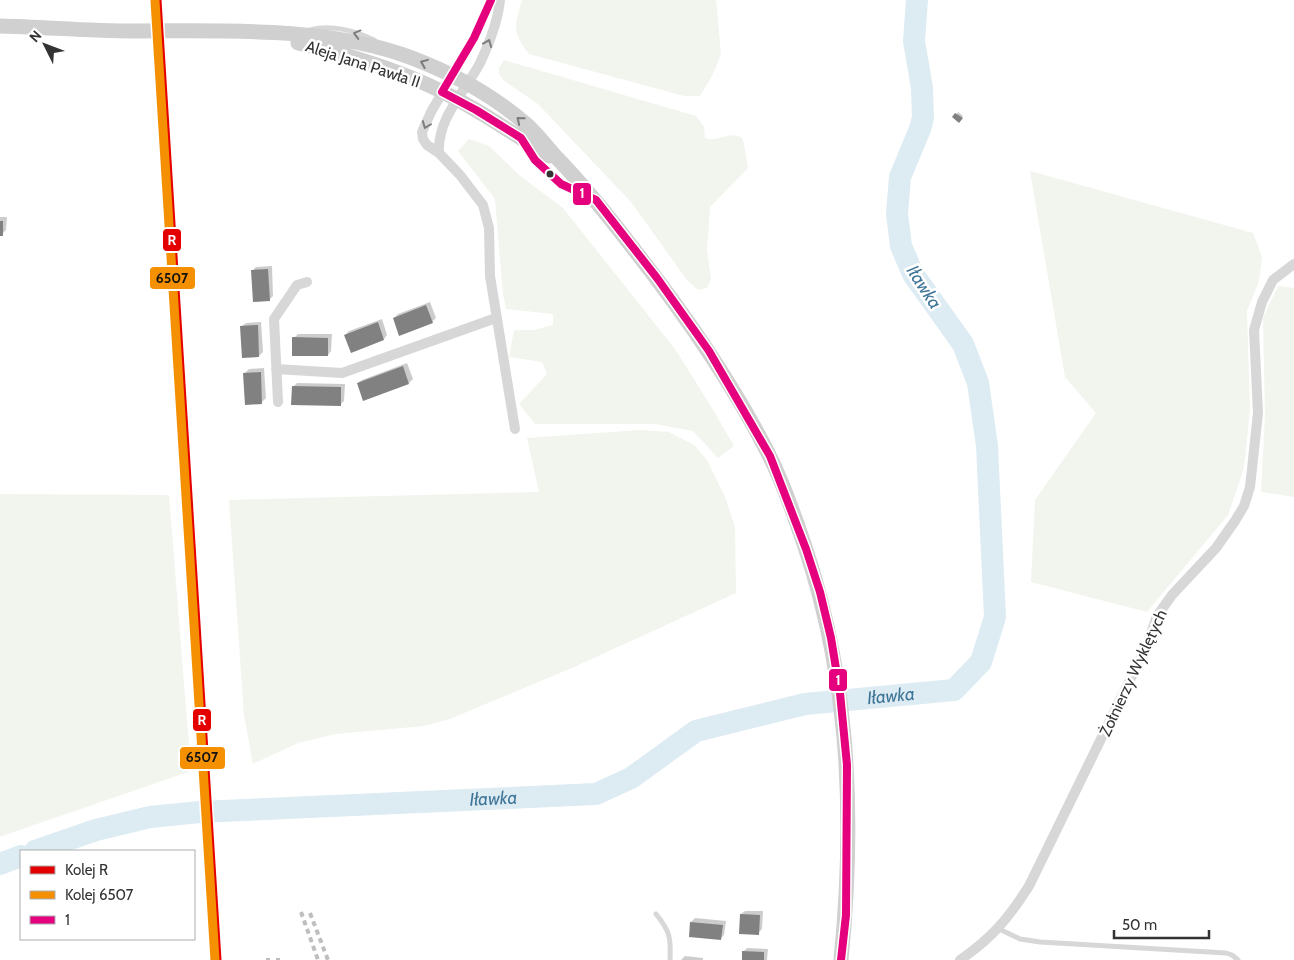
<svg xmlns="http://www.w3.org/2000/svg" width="1294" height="960" viewBox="0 0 1294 960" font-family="Cabin,sans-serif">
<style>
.green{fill:#f1f5ed}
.shadow{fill:#0003}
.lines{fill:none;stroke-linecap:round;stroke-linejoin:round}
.river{stroke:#ddebf3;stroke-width:22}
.building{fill:#818181}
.lane{stroke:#d7d7d7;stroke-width:5}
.street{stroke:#d7d7d7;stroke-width:10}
.secondary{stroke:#d0d0d0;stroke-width:15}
.rail{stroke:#bebebe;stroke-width:4;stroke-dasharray:5 4;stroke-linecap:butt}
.bus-1-casing{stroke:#fff;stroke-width:11}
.bus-1{stroke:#e5007d;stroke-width:8}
.rail-1-casing{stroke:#fff;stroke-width:12}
.rail-2-casing{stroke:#fff;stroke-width:12}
.rail-1{stroke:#e50000;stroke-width:9}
.rail-2{stroke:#f59003;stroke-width:9}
.oneway{stroke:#7d7d7d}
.oneway2{stroke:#7a7a7a}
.bus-dot{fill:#333;stroke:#fff;stroke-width:2}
.labels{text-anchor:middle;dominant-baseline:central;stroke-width:5;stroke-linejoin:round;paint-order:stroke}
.street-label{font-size:16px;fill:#333;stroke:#fff}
.water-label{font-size:18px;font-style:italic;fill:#3f7597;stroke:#fff}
.line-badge{stroke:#fff;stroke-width:2}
.badge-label{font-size:14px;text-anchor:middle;font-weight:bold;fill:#fff}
.pale-badge-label{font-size:14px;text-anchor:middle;font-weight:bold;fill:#111}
</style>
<rect width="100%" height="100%" fill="#fff"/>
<path class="green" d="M522,0H716L721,54L713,74L700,96H684L529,54C511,31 515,26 522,0Z
M504,60L696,116L704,127L705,138C719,143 731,129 743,139L748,168L710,207L707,250L711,279L707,288L698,290L687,280L631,202L538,104L503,80L499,74V68Z
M469,139L489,146L519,175L563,208L675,349L712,408L734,446L718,458L693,431L655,424H535L519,404L547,374L542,362L509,357L514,330H534L553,325V314L506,309L503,294L495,199L458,151Z
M1030,171L1253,233L1262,257L1259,281L1247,311L1250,410L1244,468L1228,515L1147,612L1031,582L1035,500L1096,413L1065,377Z
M1278,286L1294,288V497L1261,492L1265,415L1263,318Z
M640,430L669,432L694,445L707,460L726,499L735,528L736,593L574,667L450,719L424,726L336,734L298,743L253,764L244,715L229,500L539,492L527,438Z
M0,494L169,495L191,771L2,836H0Z"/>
<path class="shadow" d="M958,112L963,116L959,121L954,117Z
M0,217H7L6,230L2,234H0Z
M272,266L273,296L269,300L252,271L256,267Z
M430,302L436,318L432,322L394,318L398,314Z
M382,319L387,335L384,339L345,335L349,331Z
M261,322L263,352L259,356L242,326L246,323Z
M298,334H332L331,351L328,355L294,338Z
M407,363L413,379L409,383H358L362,380Z
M264,368L266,398L262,402L245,373L249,369Z
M297,383L345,384L344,401L340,405L293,387Z
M745,911H763L762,929L758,933L741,914Z
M695,918L726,921L724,935L720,939L691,922Z
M747,948L768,949L767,960H743V952Z
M685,956L703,958V960H681Z"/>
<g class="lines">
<g class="river">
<path id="s1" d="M35,851L96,830L150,817L200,812L596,794L631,778L696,731L805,704L954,690L981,662L995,617L987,446L978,383L963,344L913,274L901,246L897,214L900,177L920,129L923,118L922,88L914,41L917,0"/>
<path d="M0,864L21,856"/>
</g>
</g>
<path class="building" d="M955,113L963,118L959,123L952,117Z
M0,221H3V236H0Z
M268,269L270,301L253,302L251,270Z
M426,305L433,323L399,336L393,318Z
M378,322L384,340L351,353L344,335Z
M258,325L259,357L242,358L240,326Z
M292,337L328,338V356H292Z
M403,366L409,384L363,401L357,383Z
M261,372L262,404L245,405L243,373Z
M292,386L341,387V406L291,405Z
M740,914L760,915L759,935L739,934Z
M690,922L723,925L721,940L689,937Z
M742,951L764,952V960H742Z"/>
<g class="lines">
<path class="lane" d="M310,30C331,24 356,31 374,40
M528,149C542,171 561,185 584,195
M656,914C670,931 671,938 670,960
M999,929L1020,939L1040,942L1226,953L1232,955L1238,960"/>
<path class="street" d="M491,0L474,38L431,112L422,132L423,139L427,145L439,153L460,175L483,205L489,228L490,276L515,429
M439,153C437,118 465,92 480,63C489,44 498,21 500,0
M276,369L342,373L496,318
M278,402L274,319L297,285L307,282
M960,960C992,938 1008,919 1029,886L1147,645L1157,616L1172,595L1216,548L1235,521L1244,506L1250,487L1258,413L1254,330L1262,302L1273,280L1294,264"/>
<path class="secondary" d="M0,26C44,27 89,31 133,31C223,31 328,26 412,58C454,74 494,96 527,125C538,135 547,147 557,158C583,185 606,213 629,243C681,309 730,378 768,453C779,475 788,498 796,521C849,664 856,809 841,960
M298,43C342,53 385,66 426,84C469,103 509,131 549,156"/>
<path class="rail" d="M301,912L318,960
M310,913L328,960
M268,958V960
M278,958V960"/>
<defs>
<path id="bus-1" d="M491,0L474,38L442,92L476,110L521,138L535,160L561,184L596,200L657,278L709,351L770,456L806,549L820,592L831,638L840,693L847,765L846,915L841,960"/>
</defs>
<use href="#bus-1" class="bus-1-casing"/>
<use href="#bus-1" class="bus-1"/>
<defs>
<path id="rail-1" d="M157,0L217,960"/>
<path id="rail-2" d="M155,1L215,960"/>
</defs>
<use href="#rail-1" class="rail-1-casing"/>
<use href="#rail-2" class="rail-2-casing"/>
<use href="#rail-1" class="rail-1"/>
<use href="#rail-2" class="rail-2"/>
</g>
<defs><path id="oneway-chevron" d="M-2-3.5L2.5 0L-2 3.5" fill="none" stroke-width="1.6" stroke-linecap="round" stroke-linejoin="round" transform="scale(1.25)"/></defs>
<g class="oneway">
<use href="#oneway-chevron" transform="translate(357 34) rotate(-165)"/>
<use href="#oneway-chevron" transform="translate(488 43) rotate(-68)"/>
<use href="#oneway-chevron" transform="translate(426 125) rotate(111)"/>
</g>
<g class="oneway2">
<use href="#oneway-chevron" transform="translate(424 63) rotate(-158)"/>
<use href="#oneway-chevron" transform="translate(520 120) rotate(-141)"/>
</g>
<circle class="bus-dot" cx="550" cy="174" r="4.5"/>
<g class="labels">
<g class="street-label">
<text transform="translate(363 64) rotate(18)">Aleja Jana Pawła II</text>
<text transform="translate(1133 673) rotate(-65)">Żołnierzy Wyklętych</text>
</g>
<g class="water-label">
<text transform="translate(924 287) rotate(57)">Iławka</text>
<text stroke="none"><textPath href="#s1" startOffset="884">Iławka</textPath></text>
<text stroke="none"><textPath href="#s1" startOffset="464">Iławka</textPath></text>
</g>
</g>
<g class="line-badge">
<rect x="572" y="182" width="20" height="24" rx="5" fill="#e5007d"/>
<rect x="162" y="228" width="20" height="24" rx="5" fill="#e50000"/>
<rect x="149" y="266" width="47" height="24" rx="5" fill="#f59003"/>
<rect x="828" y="668" width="20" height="24" rx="5" fill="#e5007d"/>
<rect x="192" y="708" width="20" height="24" rx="5" fill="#e50000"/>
<rect x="179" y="746" width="47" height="24" rx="5" fill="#f59003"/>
</g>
<g class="badge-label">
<text x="582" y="198">1</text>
<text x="172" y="245">R</text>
<text x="838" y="685">1</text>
<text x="202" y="725">R</text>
</g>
<g class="pale-badge-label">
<text x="172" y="283">6507</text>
<text x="202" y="762">6507</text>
</g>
<rect x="20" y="850" width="175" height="90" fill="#ffffff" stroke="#adadad"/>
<rect x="30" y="866" width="25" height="8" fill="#e50000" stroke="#adadad"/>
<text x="65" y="875" font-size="15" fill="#333333">Kolej R</text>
<rect x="30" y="891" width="25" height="8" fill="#f59003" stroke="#adadad"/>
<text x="65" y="900" font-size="15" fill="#333333">Kolej 6507</text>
<rect x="30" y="916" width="25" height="8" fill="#e5007d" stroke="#adadad"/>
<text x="65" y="925" font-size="15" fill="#333333">1</text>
<g transform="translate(45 45) rotate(312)" stroke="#ffffff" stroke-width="4" paint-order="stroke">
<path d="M0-4L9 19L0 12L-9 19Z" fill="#333333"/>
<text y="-8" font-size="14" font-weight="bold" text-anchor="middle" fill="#333333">N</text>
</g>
<path d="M1114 930v8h95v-8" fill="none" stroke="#333333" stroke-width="2.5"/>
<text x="1122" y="930" font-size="15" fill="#333333" stroke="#ffffff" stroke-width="4" paint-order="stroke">50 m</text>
</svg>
